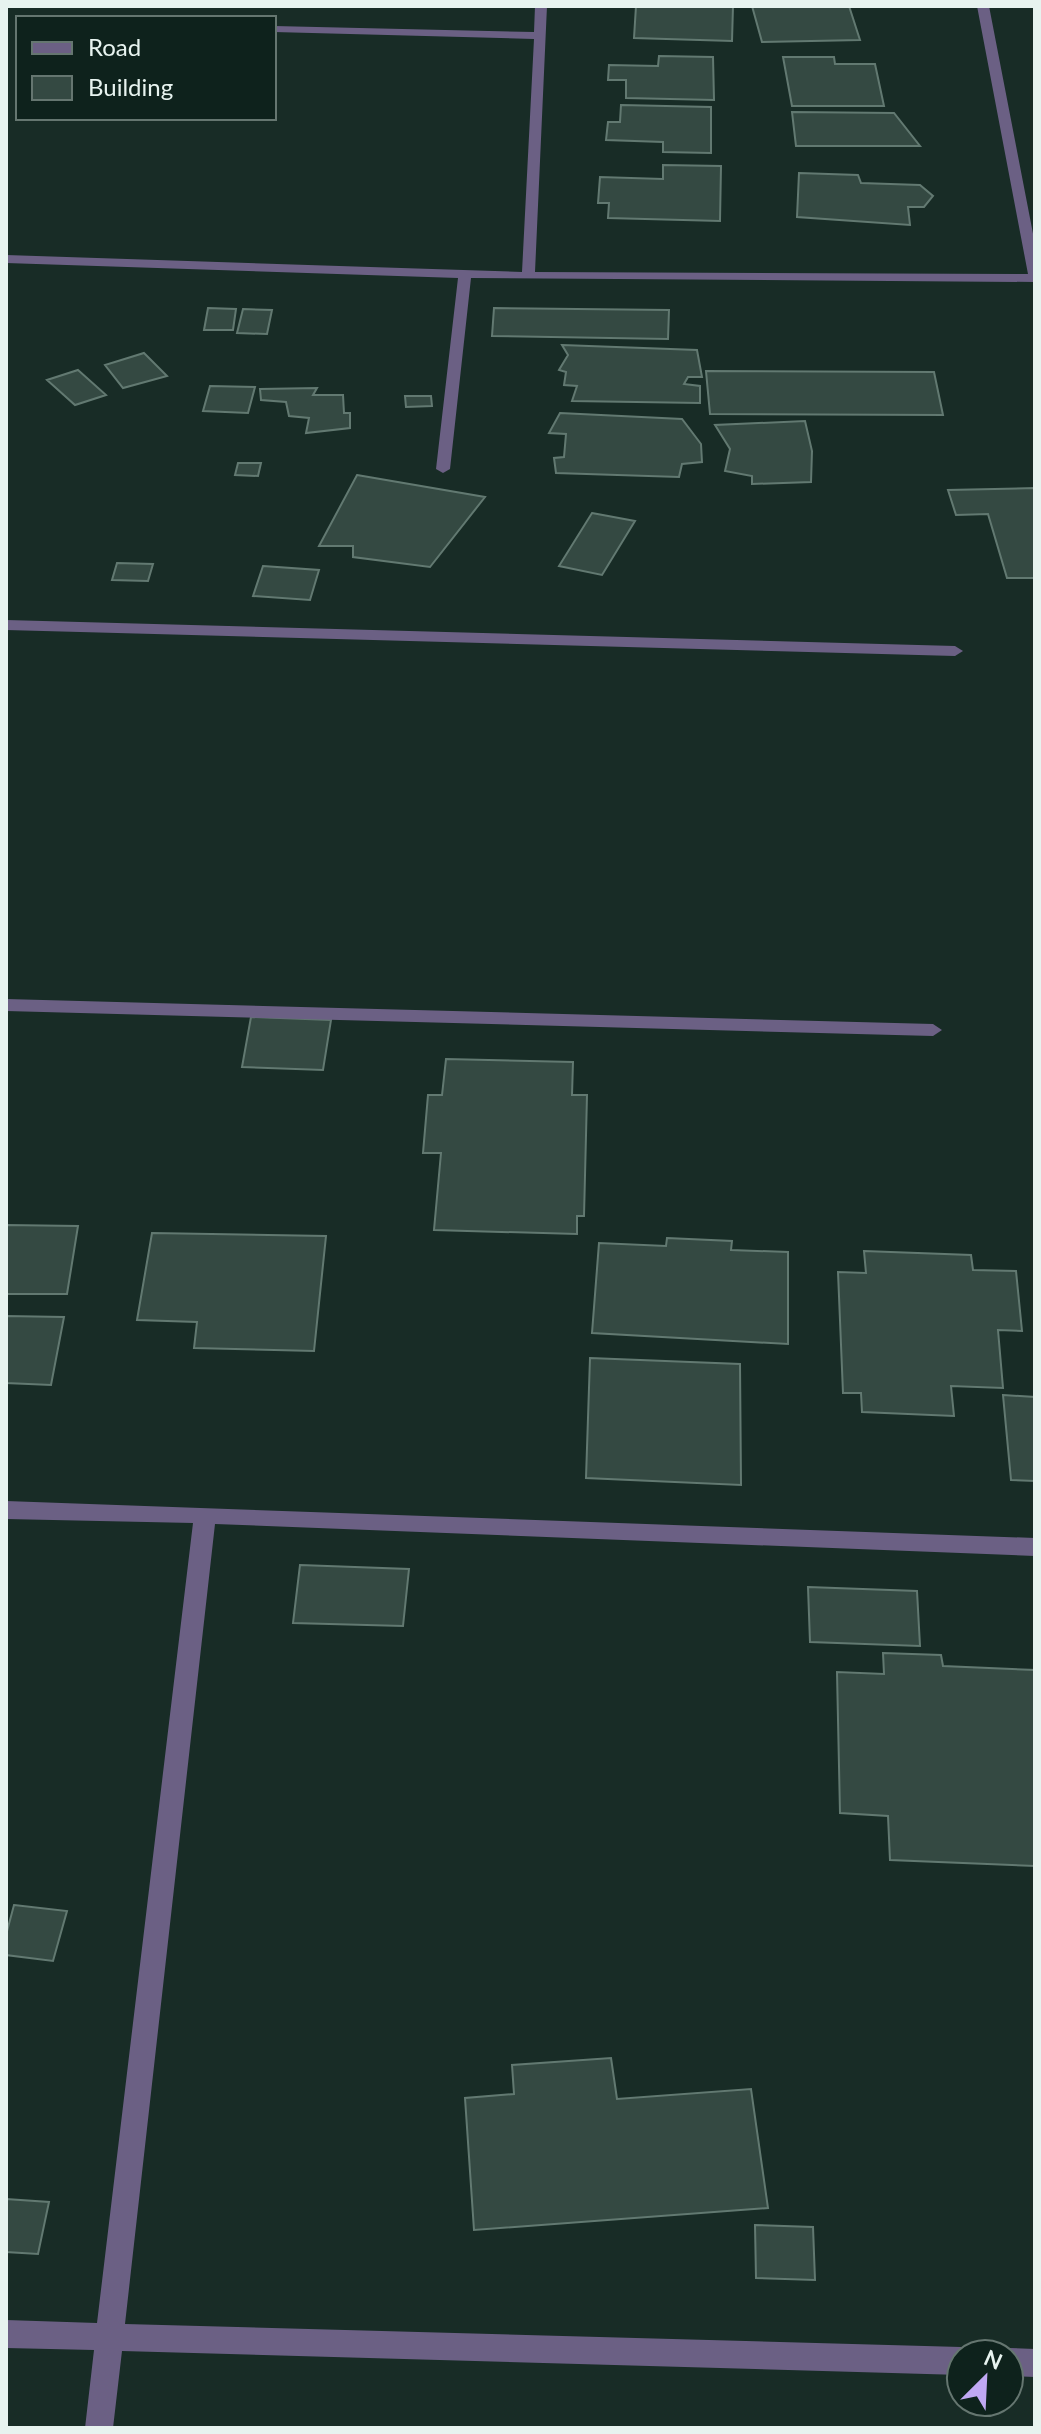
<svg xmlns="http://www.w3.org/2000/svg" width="1041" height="2434" viewBox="0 0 1041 2434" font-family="Lato,sans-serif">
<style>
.building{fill:#344942;stroke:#627971;stroke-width:2}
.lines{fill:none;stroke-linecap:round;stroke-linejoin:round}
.street{fill:#6b6084;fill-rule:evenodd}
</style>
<rect width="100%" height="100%" fill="#182c26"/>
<path class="building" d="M636,6H733L732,41L634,38Z
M752,6H849L860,40L762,42Z
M659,56L713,57L714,100L626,98V80H608L609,65L658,66Z
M783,57H834L835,64H875L884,106H792Z
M621,105L711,107V153L663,152V142L606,140L608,122H620Z
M792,112L894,113L920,146H796Z
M663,165L721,166L720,221L608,218L609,203H598L600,177L663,179Z
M799,173L858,175L861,183L920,185L933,196L924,207H908L910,225L797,217Z
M208,308L236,309L233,330H204Z
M494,308L669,310L668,339L492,336Z
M243,309L272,310L267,334L237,333Z
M562,345L697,350L702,377H688L684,384L700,386V403L572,401L577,386L564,385L566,372L559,370L568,355Z
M144,353L167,376L123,388L105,365Z
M78,370L106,395L75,405L47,380Z
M706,371L934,372L943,415L710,414Z
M210,386L255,387L248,413L203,411Z
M317,388L313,395H343L344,413H350V428L306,433L309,418L289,416L286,402L261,400L260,389Z
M405,396H431L432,406L406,407Z
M560,413L682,419L701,444L702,462L682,464L679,477L556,473L554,458L564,457L566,434L549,433Z
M805,421L812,451L811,482L752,484V476L725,471L730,449L715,425Z
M238,463H261L258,476L235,475Z
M357,475L485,497L430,567L353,557V546H319Z
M1035,488V578H1007L988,514L956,515L948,490Z
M592,513L635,521L602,575L559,566Z
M117,563L153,564L148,581L112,580Z
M263,566L319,570L310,600L253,596Z
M251,1017L331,1020L323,1070L242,1067Z
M446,1059L573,1062L572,1095H587L584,1216H577V1234L434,1230L441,1153H423L428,1095H442Z
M6,1225L78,1226L67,1294H6Z
M152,1233L326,1236L314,1351L194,1348L197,1322L137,1320Z
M667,1238L732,1241L731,1250L788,1252V1344L592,1333L599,1243L666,1246Z
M864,1251L971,1255L973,1270L1016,1271L1022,1331L998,1330L1003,1388L951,1386L954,1416L862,1412L861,1393H843L838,1272L866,1273Z
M6,1316L64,1317L51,1385L6,1383Z
M590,1358L740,1364L741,1485L586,1478Z
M1003,1395L1035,1397V1481L1011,1480Z
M300,1565L409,1569L403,1626L293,1623Z
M808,1587L917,1591L920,1646L810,1642Z
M883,1653L941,1655L943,1666L1035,1670V1866L890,1860L888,1816L840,1813L837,1672L884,1674Z
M14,1905L67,1911L53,1961L6,1955V1935Z
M611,2058L617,2099L751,2089L768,2208L474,2230L465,2098L514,2094L512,2065Z
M6,2199L49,2202L38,2254L6,2252Z
M755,2225L813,2227L815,2280L756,2278Z"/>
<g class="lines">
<path class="street" d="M535,6H547L535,272L1028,274L977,6H989L1035,244V282L471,278L450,469L443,473L436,469L458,278L6,263V255L522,272L534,39L274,32V26L534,32Z
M6,620L955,646L963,651L955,656L6,630Z
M6,999L933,1024L942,1030L933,1036L6,1011Z
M6,1501L1035,1538V1556L215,1524L125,2324L961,2347L972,2354H961V2375L122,2351L113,2428H85L94,2350L6,2348V2320L97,2323L193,1523L6,1519Z
M1009,2348L1035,2349V2377L1009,2376V2354H998Z"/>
</g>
<rect width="1041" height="2434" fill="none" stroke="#e7f3ef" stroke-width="16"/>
<rect x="16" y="16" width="260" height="104" fill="#0e221c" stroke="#657670" stroke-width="2"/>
<rect x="32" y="42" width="40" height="12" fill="#6b6084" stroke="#657670" stroke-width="2"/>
<text x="88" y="56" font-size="24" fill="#e7f3ef">Road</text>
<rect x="32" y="76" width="40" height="24" fill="#344942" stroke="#657670" stroke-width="2"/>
<text x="88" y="96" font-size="24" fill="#e7f3ef">Building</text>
<g transform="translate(985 2378) rotate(24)"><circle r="38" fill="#0e221c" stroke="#657670" stroke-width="2"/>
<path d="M0-6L14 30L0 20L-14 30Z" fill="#c0a8f3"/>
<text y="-12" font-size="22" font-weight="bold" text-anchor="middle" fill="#e7f3ef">N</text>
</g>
</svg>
